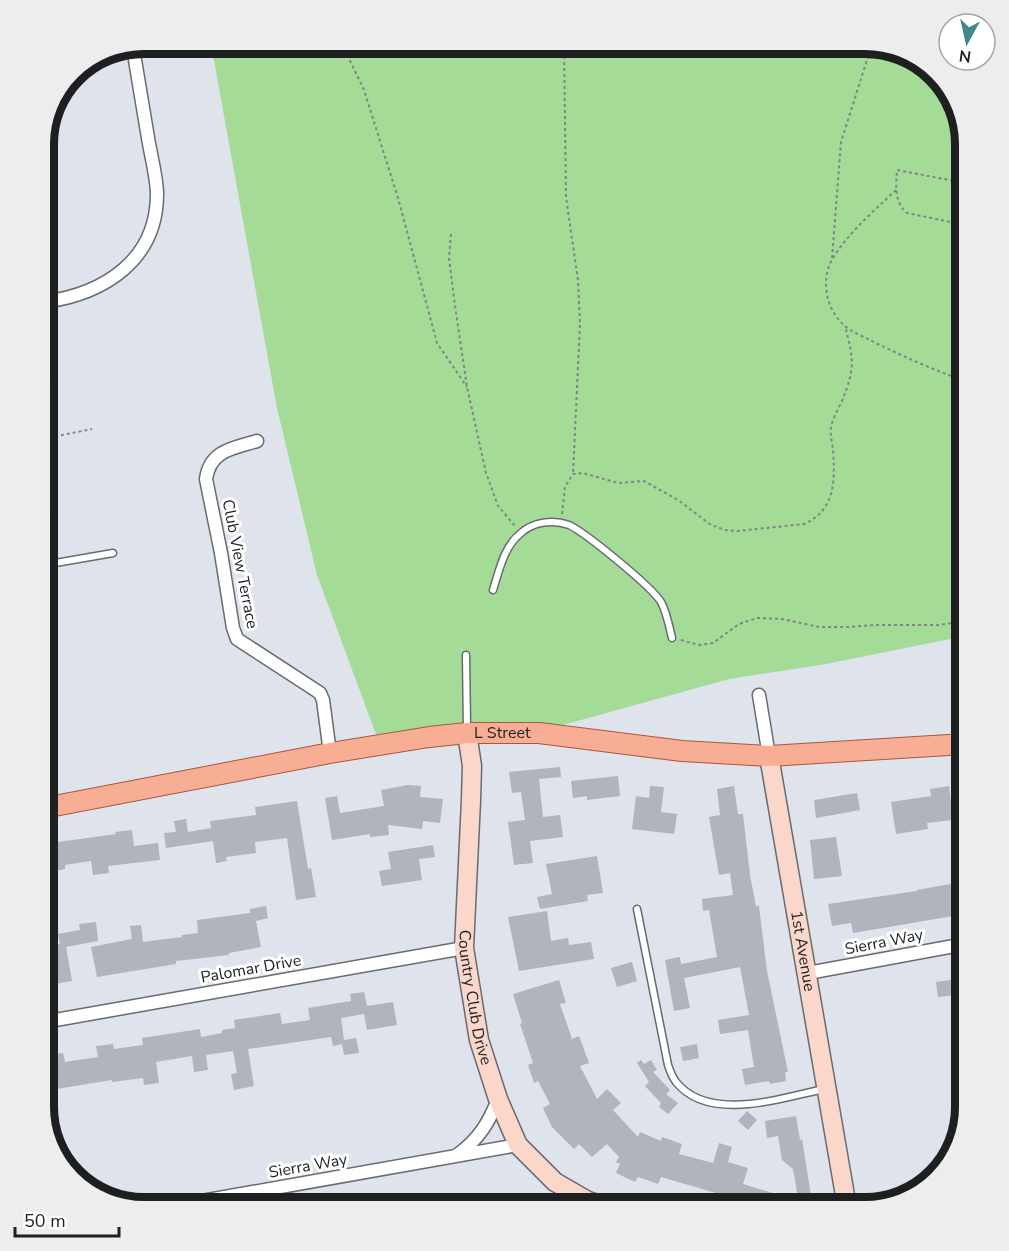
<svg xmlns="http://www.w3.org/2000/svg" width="1009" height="1251" viewBox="0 0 1009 1251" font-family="'Nunito Sans',sans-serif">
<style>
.green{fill:#a3db97}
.building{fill:#b0b4bc}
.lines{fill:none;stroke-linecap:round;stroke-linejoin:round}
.lane-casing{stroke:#676c73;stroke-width:9}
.street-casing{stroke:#676c73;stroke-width:15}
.secondary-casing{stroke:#676c73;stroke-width:21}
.primary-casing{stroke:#a8583f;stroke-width:22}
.path{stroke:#81848a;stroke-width:2;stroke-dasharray:3 3;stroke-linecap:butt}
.lane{stroke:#fff;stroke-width:6}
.street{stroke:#fff;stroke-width:12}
.secondary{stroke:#fbd6ca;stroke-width:18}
.primary{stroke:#f8ad95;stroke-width:20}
.labels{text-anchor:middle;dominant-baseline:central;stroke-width:6;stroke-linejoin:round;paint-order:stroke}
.street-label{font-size:16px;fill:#1d1f21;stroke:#fff}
.rim{fill:none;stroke:#1d1f21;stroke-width:8}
</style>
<rect width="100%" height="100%" fill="#dee3ec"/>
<path class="green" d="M211,44H871L915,57L948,88L965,144V636L826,664L729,679L534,733L380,745L317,575L277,408Z"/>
<path class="building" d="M560,767L561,777L539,779L543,817L560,815L563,837L530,841L533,863L514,865L508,822L525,820L521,792L512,793L509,772Z
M618,776L620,796L587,800V796L573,798L571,781Z
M408,785L421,786L420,797L443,799L440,823L423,821L422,829L388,825L389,835L370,837V834L332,840L325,798L337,796L340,813L384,806L381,790Z
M650,786L664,787L661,812L677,814L674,834L632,829L636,796L649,798Z
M734,786L738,814H743L750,875L756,906H759L767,971L788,1072H785L786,1081L770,1084L769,1081L745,1085L742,1069L754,1067L748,1030L720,1034L718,1020L749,1015L740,967L684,978L690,1008L674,1011L665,960L680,957L681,964L717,957L709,910L703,911L702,899L733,895L730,873L719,875L709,817L720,815L717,789Z
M949,786L951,803L965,801V835L954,837L952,820L927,823L928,829L896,834L891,802L931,796L930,789Z
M857,793L860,810L816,818L814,800Z
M297,801L308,869L311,868L316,897L296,900L287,838L255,842L256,853L226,857L227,861L216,863L213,841L166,848L164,833L176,832L174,821L186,819L188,832L211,828L210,821L256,815L255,807Z
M132,830L134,846L158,843L160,860L108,866L109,873L93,875L91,861L65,865V869L44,873V844L116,834L115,832Z
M836,837L842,876L814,879L810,840Z
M433,845L435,857L419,859L422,880L382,886L379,871L391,869L388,852Z
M597,856L603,893L587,895L588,901L540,909L537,897L552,894L546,864Z
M961,882L962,888H965V914L853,933L851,923L832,926L828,904L917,891V890Z
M266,906L268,918L256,921L261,947L229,953V955L176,961V964L97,977L91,947L132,939L130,926L141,925L143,942L182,937V935L198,933L197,920L250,913V909Z
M547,911L551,941L568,938L569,945L591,942L594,959L519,971L508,917Z
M96,922L98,941L66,947L72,981L44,986V959L55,957L53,945L60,944L58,934L80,930L79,924Z
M632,962L637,981L617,987L611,968Z
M965,978V994L938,997L936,982Z
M559,980L566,1003L560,1004L572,1039L579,1036L589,1063L580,1066L597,1099L607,1089L621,1103L613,1110L638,1137L640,1132L661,1141L662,1137L682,1144L679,1154L713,1163L719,1143L732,1147L728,1162L748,1168L743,1184L812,1205V1208H754L726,1196L661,1177L658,1184L638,1177L635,1182L616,1173L620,1164L616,1162L619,1157L607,1144L592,1157L579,1144L574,1149L552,1127L543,1108L550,1104L538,1081L534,1083L528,1065L533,1063L520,1024L522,1023L513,994Z
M364,992L367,1006L393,1002L397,1025L367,1030L364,1014L341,1018L344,1040L356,1038L359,1053L344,1055L342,1044L333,1046L331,1037L248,1049L254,1086L234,1090L231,1074L237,1073L233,1051L206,1055L208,1070L194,1072L192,1056L156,1062L159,1083L144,1085L143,1078L112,1082V1080L44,1091V1056L63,1053L65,1062L98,1057L96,1046L113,1044L114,1049L143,1045L142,1038L200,1029L201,1037L222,1033V1030L235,1028L234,1020L280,1013L282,1024L310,1020L308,1008L351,1001L350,994Z
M697,1044L699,1058L683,1061L680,1047Z
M641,1060L644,1064L651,1060L657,1070L653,1072L670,1090L666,1094L678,1103L668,1114L659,1107L661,1103L645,1086L649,1082L637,1063Z
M747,1111L757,1120L748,1130L738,1121Z
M796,1116L800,1140L802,1139L811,1196L798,1198L793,1169L782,1160L778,1136L767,1138L765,1121Z"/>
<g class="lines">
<defs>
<path id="lane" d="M44,565L113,553
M493,590C499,571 504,546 521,533C533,522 553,519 569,525C586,533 652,587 661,602C667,613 669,626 672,638
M466,655L467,729
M637,909L668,1065C670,1071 673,1078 676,1082C709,1123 781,1098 824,1089"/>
<path id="street" d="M44,302C104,294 158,260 157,192C156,174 151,156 148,138C143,108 138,78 133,48
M257,441C234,448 210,450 206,479L221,553L233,628L237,639L320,693L323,700L330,753
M759,695L769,756
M808,973L965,944
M44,1022L464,948
M457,1155C478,1140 489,1123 498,1099
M168,1207L518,1145"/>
<g id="secondary">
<path id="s1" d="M467,733L472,766L471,800L464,948L479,1040L498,1099L518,1145L555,1182L588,1201L606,1207"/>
<path id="s2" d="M769,756L847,1207"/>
</g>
<g id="primary">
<path id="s3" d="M44,808L330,753L429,737L467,733H539L682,751L769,756L965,744"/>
</g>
</defs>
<use href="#lane" class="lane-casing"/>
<use href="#street" class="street-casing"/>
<use href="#secondary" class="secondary-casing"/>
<use href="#primary" class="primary-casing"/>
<path class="path" d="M342,44L364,90L398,198L437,343L467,387
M564,44L566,197L578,280L580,324L573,474
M965,183L897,170C896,186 894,202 907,213L965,225
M896,190C874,211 849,232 833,258C820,279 826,310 844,325C850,331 860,335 868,339C899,355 932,369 965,381
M451,234L449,258L455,306L467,387L486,473L498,506L515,526
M832,258L841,142L872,44
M44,441L52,437L92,429
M562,514L565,487L573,474L583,473L618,483L644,481L678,500L711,525L725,530L738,531L804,524C836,510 835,480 833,449C832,442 830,434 831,427C833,418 838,409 842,401C855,368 854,360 845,326
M681,640L699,645L713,643L739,624L757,618L782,619L819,627H848L875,625H939L965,621"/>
<use href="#lane" class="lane"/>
<use href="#street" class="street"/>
<use href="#secondary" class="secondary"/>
<use href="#primary" class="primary"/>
</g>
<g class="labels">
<g class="street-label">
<text transform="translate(240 564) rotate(79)">Club View Terrace</text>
<text stroke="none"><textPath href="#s3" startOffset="465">L Street</textPath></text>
<text transform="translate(884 942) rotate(-11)">Sierra Way</text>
<text stroke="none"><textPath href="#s2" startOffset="198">1st Avenue</textPath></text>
<text transform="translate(251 969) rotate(-10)">Palomar Drive</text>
<text stroke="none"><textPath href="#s1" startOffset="266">Country Club Drive</textPath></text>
<text transform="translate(308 1166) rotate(-10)">Sierra Way</text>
</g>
</g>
<path d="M0 0H1009V1251H0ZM144 54H865A90 90 0 0 1 955 144V1107A90 90 0 0 1 865 1197H144A90 90 0 0 1 54 1107V144A90 90 0 0 1 144 54Z" fill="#ededed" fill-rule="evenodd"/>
<path class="rim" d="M144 54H865A90 90 0 0 1 955 144V1107A90 90 0 0 1 865 1197H144A90 90 0 0 1 54 1107V144A90 90 0 0 1 144 54Z"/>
<g transform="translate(967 42) rotate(188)"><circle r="28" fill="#ffffff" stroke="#a5a5a6" stroke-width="1.5"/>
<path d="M0-4.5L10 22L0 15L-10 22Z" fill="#418988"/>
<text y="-9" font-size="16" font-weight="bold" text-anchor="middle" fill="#1d1f21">N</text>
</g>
<path d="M15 1227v9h104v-9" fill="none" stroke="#1d1f21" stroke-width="3"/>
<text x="24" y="1227" font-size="18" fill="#1d1f21" stroke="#ffffff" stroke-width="4.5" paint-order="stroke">50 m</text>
</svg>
